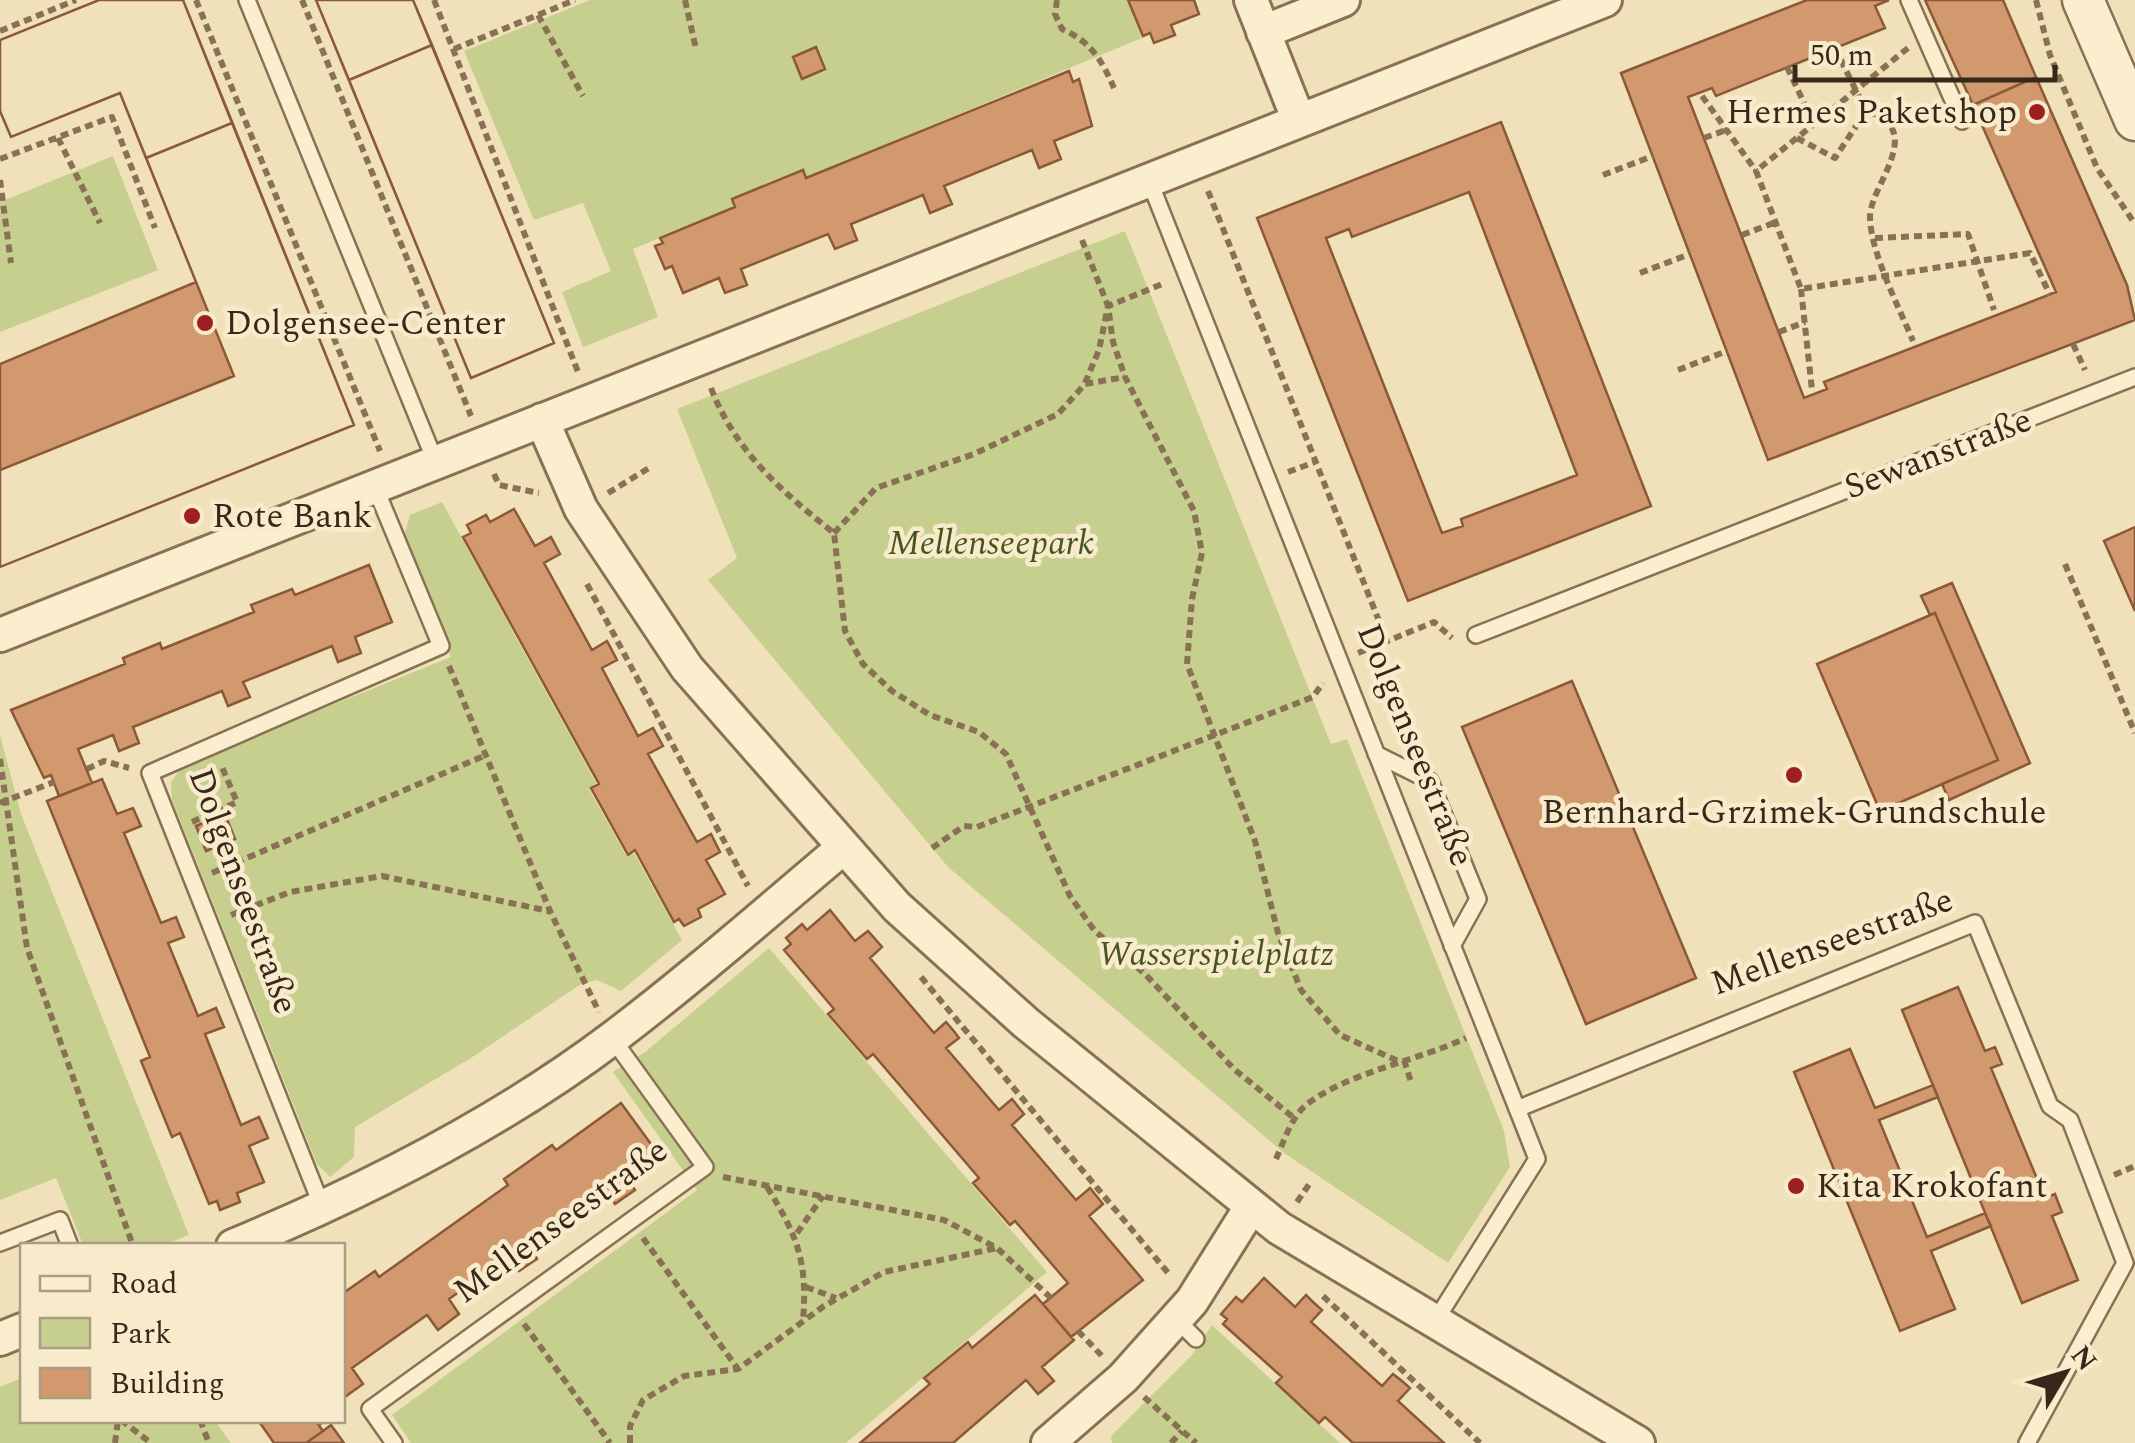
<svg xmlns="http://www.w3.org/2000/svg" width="2135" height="1443" viewBox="0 0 2135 1443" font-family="Spectral,serif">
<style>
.green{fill:#c7cf8f}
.building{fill:#d2996e;stroke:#8a5938;stroke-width:2.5;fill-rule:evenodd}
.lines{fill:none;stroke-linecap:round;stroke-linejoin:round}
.service-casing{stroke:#897154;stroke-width:20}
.minor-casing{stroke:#897154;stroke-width:38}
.tertiary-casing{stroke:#897154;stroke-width:45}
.path{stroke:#897154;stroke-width:6;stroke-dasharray:8 5;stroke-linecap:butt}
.service{stroke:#fbeece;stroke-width:15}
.minor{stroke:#fbeece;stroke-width:32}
.tertiary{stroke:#fbeece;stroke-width:40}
.poi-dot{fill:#9c201f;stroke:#f8ebcb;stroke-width:4}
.labels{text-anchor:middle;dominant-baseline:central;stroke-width:9;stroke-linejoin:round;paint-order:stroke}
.poi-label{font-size:35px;fill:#37281a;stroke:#f8ebcb;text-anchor:start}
.street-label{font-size:35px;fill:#37281a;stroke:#f8ebcb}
.park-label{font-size:35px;font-style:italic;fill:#47551f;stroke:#f8ebcb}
</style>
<rect width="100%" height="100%" fill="#f1e1bb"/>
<path class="green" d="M590,0H1127L1142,38L807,177L803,170L732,198L734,207L633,249L658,317L583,347L562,292L611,271L583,203L534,220L464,51Z
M113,156L158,270L0,332V202Z
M1125,231L1331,744L1347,739L1504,1131L1510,1167L1448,1263L1284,1153L948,867L708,580L737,558L677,409Z
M442,502L596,783L589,789L627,857L634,853L682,940L621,991L597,980L581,984L471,1058L355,1127L354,1157L330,1177L317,1164L172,800L171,782L183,765L451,657L404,536L410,515Z
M0,735L21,814L189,1235L164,1245H83L56,1178L0,1200Z
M769,948L1047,1272L846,1443H411L392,1415L697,1190L613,1072L645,1052Z
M1212,1325L1340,1443H1112L1111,1436L1192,1355Z
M22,1378V1420L215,1421L231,1443H0V1387Z"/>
<path class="building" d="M99,0H183L354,425L0,567V364L196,282L120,93L11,137L0,111V40Z
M99,0H183L232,123L146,158L120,93L11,137L0,111V40Z
M316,0H413L554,343L471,378Z
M316,0H413L432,45L349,80Z
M1128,0H1194L1199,14L1171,25L1175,35L1154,43L1150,33L1143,36Z
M1807,0H1889L1875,6L1885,28L1716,96L1712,88L1688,97L1804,398L1827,389L1824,382L2056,292L1973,105L2036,77L2127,285L2135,320L1768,460L1621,73Z
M1925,0H2003L2036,77L1973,105Z
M432,45L554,343L471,378L349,80Z
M816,47L825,69L802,79L793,57Z
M1069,71L1073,82L1079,79L1092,126L1054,141L1061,159L1039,168L1032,150L944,186L952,204L930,213L923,195L851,224L857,240L835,249L828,234L741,269L747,285L725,293L719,278L683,293L672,266L665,269L655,246L663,243L660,238L735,207L732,199L803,170L806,178Z
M1501,122L1651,506L1408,601L1257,218ZM1469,192L1577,475L1461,519L1463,526L1442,533L1326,238L1349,229L1352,237Z
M232,123L354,425L0,567V470L234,376L146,158Z
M514,509L535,546L551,537L560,554L544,563L592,650L607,641L617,660L602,668L638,736L653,728L663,746L648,754L697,842L711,834L720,852L706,860L725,894L698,909L701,917L684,926L679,919L674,922L635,850L628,855L591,788L599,784L463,537L471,533L467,525L486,515L490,522Z
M2135,527V611L2104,541Z
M369,565L392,622L355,637L361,653L338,662L332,646L243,682L250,697L228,706L222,691L133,727L139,743L119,751L113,735L78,749L92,783L59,796L51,775L44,778L11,710L125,664L123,658L160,643L162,649L254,612L251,605L292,589L295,595Z
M1952,583L2030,763L1949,800L1942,784L1998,760L1935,613L1930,615L1921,596Z
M1935,613L1998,760L1880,811L1817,664Z
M1572,681L1696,978L1586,1024L1462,727Z
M102,779L117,814L133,808L141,826L124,833L161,923L176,917L184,937L168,943L198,1016L216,1008L224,1027L205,1034L241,1125L259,1117L268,1138L249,1146L264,1182L237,1193L240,1202L220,1210L217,1201L209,1204L180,1133L172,1137L141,1061L150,1057L47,801Z
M225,814L235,839L206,851L196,826Z
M830,910L855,941L868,931L882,947L870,958L934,1033L946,1022L953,1030L959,1038L946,1048L999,1110L1012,1099L1024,1114L1012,1125L1076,1200L1090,1188L1103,1204L1089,1216L1143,1280L1071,1337L1043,1304L1068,1283L1015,1221L1010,1225L973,1183L979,1178L873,1054L867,1059L828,1014L834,1009L784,950L791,944L786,938L802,924L807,930Z
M1958,987L1985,1051L1995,1047L2002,1064L1991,1068L2045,1198L2055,1194L2058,1202L2062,1212L2052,1216L2078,1280L2022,1303L1902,1010Z
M1850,1049L1875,1108L1933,1085L1938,1097L1879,1120L1927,1237L1985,1213L1991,1226L1931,1251L1955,1309L1900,1331L1794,1072Z
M621,1103L656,1151L623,1174L635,1190L615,1204L604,1188L527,1243L537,1259L519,1271L508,1257L449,1299L459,1314L438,1330L427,1315L352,1368L363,1384L342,1399V1294L375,1271L379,1277L508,1185L504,1179L552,1145L556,1150Z
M1264,1278L1295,1307L1306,1295L1313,1302L1322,1310L1311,1322L1382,1386L1393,1374L1402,1381L1410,1388L1398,1401L1444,1443H1353L1325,1417L1319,1423L1276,1383L1282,1377L1223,1324L1227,1319L1221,1314L1236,1297L1242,1302Z
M1035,1295L1074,1340L1042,1367L1054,1381L1038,1394L1026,1380L953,1443H860L930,1384L924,1378L968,1342L972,1348Z
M258,1420H315L323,1431L306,1443H274Z
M331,1425L344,1443H306L323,1431Z"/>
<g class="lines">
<defs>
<path id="service" d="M247,0L436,463
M1909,0L1962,121
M1149,180L1537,1159L1434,1323
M1476,635L2135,377
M1376,754L1430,781L1478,899L1452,946
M1517,1109L1975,923L2050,1106L2070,1120L2125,1263L2027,1443
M323,1209L150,773L441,646L375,487
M0,1243L60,1220L70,1246
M1176,1319L1196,1339
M394,1443L370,1409L705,1167L612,1038"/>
<path id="minor" d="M1251,0L1299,121
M1263,32L1343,0
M542,420L581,509L687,668L897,907L1026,1023L1279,1228L1638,1443
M0,635L1605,0
M233,1246C366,1191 499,1124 614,1037C693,977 768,911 844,847
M0,1339L22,1330
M1048,1443L1123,1378L1192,1301L1251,1207"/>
<path id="tertiary" d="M2083,0L2135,120"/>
</defs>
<use href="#service" class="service-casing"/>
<use href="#minor" class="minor-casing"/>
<use href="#tertiary" class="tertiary-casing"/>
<path class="path" d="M196,0L380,451
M302,0L471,416
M434,0L578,372
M685,0L696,49
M1057,0L1055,14L1062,29C1090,41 1102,60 1114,88
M2036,0L2050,55L2097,168L2135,224
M538,15L583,96
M0,31L76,0
M1835,48L1866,111
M1908,48L1756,171L1801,289L2030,253L2050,295
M454,49L575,0
M1787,67L1814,124
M1702,96L1756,171
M58,138L100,223
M1704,138L1726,130
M1797,138L1835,158L1866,111C1928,129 1871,184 1870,216C1870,252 1899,307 1913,341
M0,159L112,117L155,228
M1603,175L1653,156
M0,180L11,263
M1208,191L1387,641
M1742,235L1776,222
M1875,238L1968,234L1994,310
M1082,240L1108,306L1113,342L1125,377L1194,511L1202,553L1192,599L1187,664L1255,841L1278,933L1301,990L1340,1035L1398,1061
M1640,273L1690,254
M1801,289L1812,390
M1779,332L1805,322
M2073,344L2085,370
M1678,370L1727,351
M1085,383L1099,350L1108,306L1165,283
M711,388C735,451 782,492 834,533L845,631L863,664L892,691L930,715L979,732L1006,754L1070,896L1094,930L1145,974L1234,1069L1294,1118
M1288,472L1315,462
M494,474L499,485L539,493
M608,493L649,468
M834,533L876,488L974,454L1058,414L1085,384L1125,377
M2065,564L2135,733
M587,584L748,886
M1358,653L1434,622L1452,638
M449,666L550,911L599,1012
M0,759L27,948L133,1246
M87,769L104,761L129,768
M0,803L54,782
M192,822L237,802L222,767
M932,848L964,826L977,827L1313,697L1323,683
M212,873L486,755
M231,915L290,892L382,876L549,911
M921,977L1169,1274
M1404,1060L1411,1082
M1276,1159C1284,1141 1291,1118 1306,1105C1344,1074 1422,1059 1466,1038
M2114,1175L2135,1166
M723,1177L944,1220L997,1248L1051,1298
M767,1187C797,1235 808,1262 803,1320
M1297,1202L1310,1183
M797,1233L823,1196
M643,1238L738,1369
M806,1287L836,1298
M1323,1296L1480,1443
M524,1324L610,1443
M1078,1331L1103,1357
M1144,1397L1196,1443
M121,1420L151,1443
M200,1420L209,1443
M318,1424L323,1420
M115,1443L118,1420
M630,1443V1426L643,1400L684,1376L738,1369L824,1306L884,1272L997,1248
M1171,1443L1182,1431"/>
<use href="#service" class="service"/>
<use href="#minor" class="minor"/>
<use href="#tertiary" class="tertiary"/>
</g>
<g class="poi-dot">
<circle cx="2037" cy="112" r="10"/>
<circle cx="205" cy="323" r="10"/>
<circle cx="192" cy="516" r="10"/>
<circle cx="1794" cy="775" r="10"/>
<circle cx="1796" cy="1186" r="10"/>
</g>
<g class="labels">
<g class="poi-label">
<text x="2017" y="112" text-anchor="end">Hermes Paketshop</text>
<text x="225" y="323">Dolgensee-Center</text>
<text x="212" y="516">Rote Bank</text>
<text x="1794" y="812" text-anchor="middle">Bernhard-Grzimek-Grundschule</text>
<text x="1816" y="1186">Kita Krokofant</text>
</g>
<g class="street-label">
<text transform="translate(1938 454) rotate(-21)">Sewanstraße</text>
<text transform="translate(1415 745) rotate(68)">Dolgenseestraße</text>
<text transform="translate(243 891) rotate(70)">Dolgenseestraße</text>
<text transform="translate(1832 942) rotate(-20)">Mellenseestraße</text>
<text transform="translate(561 1221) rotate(-36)">Mellenseestraße</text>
</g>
<g class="park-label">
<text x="991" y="543">Mellenseepark</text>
<text x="1216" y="954">Wasserspielplatz</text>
</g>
</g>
<rect x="20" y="1243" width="325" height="180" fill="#f8ebcb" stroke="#ab9d84" stroke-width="2.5"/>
<rect x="40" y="1276" width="50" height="15" fill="#fbeece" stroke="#ab9d84" stroke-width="2.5"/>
<text x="110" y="1293" font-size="30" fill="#37281a">Road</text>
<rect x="40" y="1318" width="50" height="30" fill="#c7cf8f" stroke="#ab9d84" stroke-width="2.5"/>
<text x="110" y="1343" font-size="30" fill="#37281a">Park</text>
<rect x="40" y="1368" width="50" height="30" fill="#d2996e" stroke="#ab9d84" stroke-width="2.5"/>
<text x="110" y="1393" font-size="30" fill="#37281a">Building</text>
<g transform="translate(2065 1373) rotate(52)" stroke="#f8ebcb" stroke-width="8" paint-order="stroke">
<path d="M0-8L18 38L0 25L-18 38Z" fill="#37281a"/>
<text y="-15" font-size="28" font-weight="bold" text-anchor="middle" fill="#37281a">N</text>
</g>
<path d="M1795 65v15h260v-15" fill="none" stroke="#37281a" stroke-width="5"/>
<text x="1810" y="65" font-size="30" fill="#37281a" stroke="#f8ebcb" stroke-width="8" paint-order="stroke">50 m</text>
</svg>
